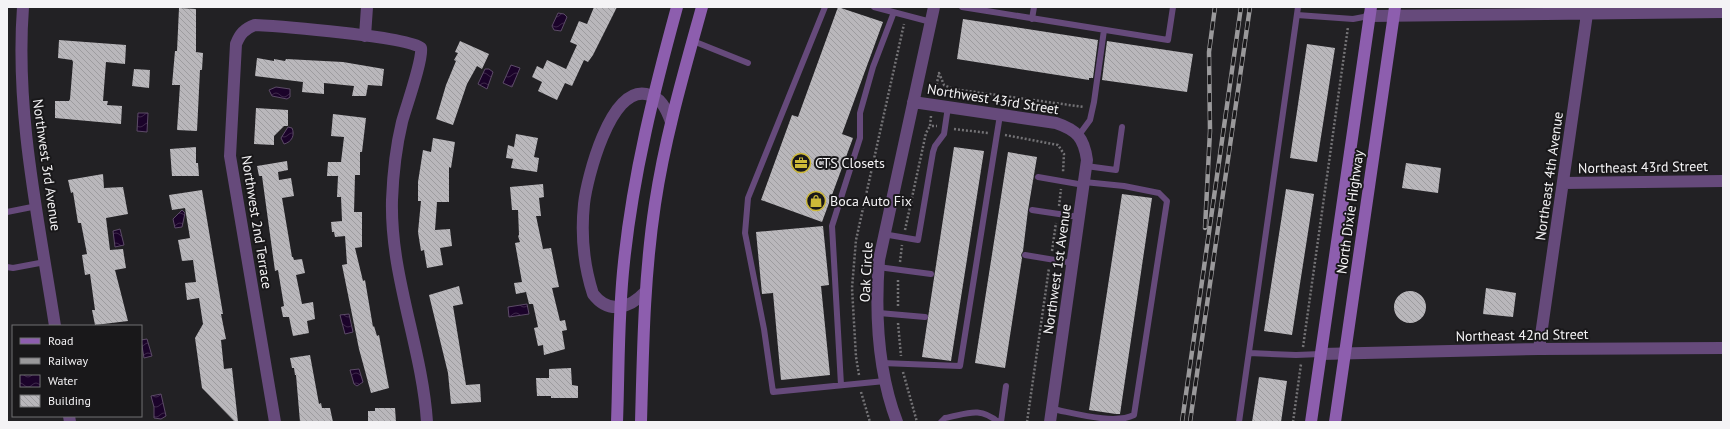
<svg xmlns="http://www.w3.org/2000/svg" width="1730" height="429" viewBox="0 0 1730 429" font-family="'PT Sans',sans-serif">
<style>
.water{fill:url(#water-waves);stroke:#5c4b67}
.building{fill:url(#building-back-hatch)}
.lines{fill:none;stroke-linecap:round;stroke-linejoin:round}
.path{stroke:#747376;stroke-width:2.5;stroke-dasharray:2 2;stroke-linecap:butt}
.lane{stroke:#664a7b;stroke-width:6}
.street{stroke:#664a7b;stroke-width:12}
.secondary{stroke:#8d5eae;stroke-width:12}
.rail-casing{stroke:#9a999b;stroke-width:4.5}
.rail{stroke:#19181a;stroke-width:3;stroke-dasharray:9;stroke-linecap:butt}
.labels{text-anchor:middle;dominant-baseline:central;stroke-width:4;stroke-linejoin:round;paint-order:stroke}
.street-label{font-size:14px;fill:#f4f3f5;stroke:#19181a}
.poi-label{font-size:14px;fill:#f4f3f5;stroke:#19181a;text-anchor:start}
</style>
<defs>
<pattern id="water-waves" width="16" height="10" patternUnits="userSpaceOnUse"><rect width="16" height="10" fill="#1b032a"/><path d="M0 5q4-4 8 0t8 0" fill="none" stroke="#3d284a"/></pattern>
<pattern id="building-back-hatch" width="6" height="6" patternUnits="userSpaceOnUse"><rect width="6" height="6" fill="#b9b7bb"/><path d="M-1 5l2 2M0 0l6 6M5-1l2 2" fill="none" stroke="#9d9c9f"/></pattern>
</defs>
<rect width="100%" height="100%" fill="#222124"/>
<path class="water" d="M558,13L564,14L567,17L561,31L554,30L552,26Z
M511,65L520,68L512,87L503,83Z
M485,69H489L493,72L487,89L478,84Z
M276,87L290,89V97L287,99L272,96L269,90Z
M138,113H148L147,132L137,131Z
M288,127L292,128C295,135 292,142 284,144L281,138Z
M182,210L185,213L182,227L175,228L173,219Z
M120,229L124,245L115,247L113,231Z
M527,304L529,314L509,317L508,307Z
M349,314L353,332L345,334L340,315Z
M147,339L152,356L144,358L141,340Z
M359,369L363,382L357,386L354,384L350,370Z
M161,394L166,416L161,419L154,418V407L151,396Z"/>
<path class="building" d="M594,7H617L593,55L588,62L584,60L572,86L565,83L557,100L538,91L542,82L532,77L537,66L543,69L547,60L566,69L577,45L570,42L579,21L587,24Z
M838,7L883,22L842,134L853,138L822,222L761,200L792,115L798,117Z
M179,8L196,9V52L203,53L202,70H200L197,131L177,130L180,85H172L175,51H177Z
M963,19L1098,40L1093,78H1089V80L957,59Z
M59,40L126,45L125,64L106,62L103,101H108L107,105L122,106L121,124L55,118V101H69L70,99L73,62L72,60L58,58Z
M460,41L489,54L482,69L477,66L467,84L453,125L436,119L446,85L456,61L454,60L458,53L455,52Z
M1107,41L1193,54L1187,92L1102,80Z
M1307,44L1335,48L1317,162L1290,158Z
M257,58L274,61V59L285,61L286,59L343,62L384,69L382,86L368,85L366,96H352L354,86L324,83V94L302,92L303,82L255,76Z
M134,69L150,70L149,88L132,86Z
M256,108L288,110V126H284L274,136V145L254,144Z
M333,114L366,118L362,152H360V175H355L354,212H362V247L355,248L363,281L365,280L373,327L374,326L377,336L379,335L389,388L371,393L359,349L342,265L347,264L345,236L335,237L334,232H332L331,222L342,221L341,197H337L338,176H327L328,162H341L344,137L331,136Z
M516,134L538,138L534,157L539,158L537,172L511,168L513,159L506,158L508,145L514,147Z
M433,138L455,142L451,168L449,167V202H437L435,230L450,229L452,246L440,248L443,265L427,268L424,250L421,251L418,232L421,201H418V182L423,150L431,152Z
M196,147V163H198L199,176H172L170,149Z
M954,147L984,151L951,361L922,357Z
M1008,152L1037,157L1028,210L1023,251L1021,255L1022,258L1005,368L975,363Z
M287,161L288,170L278,172L279,180L291,178L294,196L282,198L292,257H293L294,260L302,259L305,273L296,275L302,304L313,302L315,319L307,321L309,333L293,336L289,317H283L281,307L284,306L278,270L275,271L262,176H259L257,166Z
M1406,163L1441,168L1438,193L1402,188Z
M103,174L104,188L123,187L128,214L106,218L110,250L123,249L126,268L115,270L128,321L95,325L92,310H95L90,274L85,275L82,255L87,254L81,223H78L73,192L71,193L68,180Z
M543,184L544,197L539,198L541,216H536L543,249L551,248L559,287L552,288L560,321L565,320L567,330L562,331L565,349L544,355L543,345L538,346L534,328L538,327L533,304H529L526,292L516,294L514,283L522,282L515,243L520,242L518,236L519,235L518,210H512L510,187Z
M1286,189L1314,194L1292,335L1264,331Z
M202,190L223,314H221L226,339L221,340L224,369L232,368L238,422H235L202,388L195,338L203,324L199,298L187,300L185,283L196,282L193,260L182,261L178,240L190,238L185,208L172,210L169,195Z
M1122,194L1152,198L1120,414H1116L1089,410Z
M823,226L829,285L821,286L830,375L781,380L773,293L762,294L756,232Z
M459,286L463,304L453,306L466,385L480,384L481,402L451,404L448,373L429,295Z
M1486,288L1516,293L1513,317L1483,314Z
M1394 307a16 16 0 1 1 32 0a16 16 0 1 1-32 0Z
M310,355L319,404L321,403L322,408H330L333,422H300L296,375H295L294,368H292L290,358Z
M571,368L572,385L578,386V398H551V396H537L536,378H549V369Z
M1259,377L1287,381L1281,422H1252Z
M375,408H395L396,422H368V411H375Z"/>
<g class="lines">
<path class="path" d="M935,93L939,73L944,85L953,89L1084,107
M931,116L930,126H937
M954,129L988,133
M1005,135L1058,145L1064,154L1063,172
M1059,206L1061,189
M905,230L926,133L930,126
M1052,251L1056,223
M900,262L902,245
M898,306V279
M898,323L901,356
M1303,347L1348,27
M903,372L917,422
M859,375L856,357L852,288L856,240L904,24
M861,392L870,422
M1027,422L1049,268
M1293,422L1301,364"/>
<path class="lane" d="M825,7L748,198L745,233L764,329L773,392L885,381
M874,7L931,22
M962,7L1168,40L1173,7
M1297,15L1353,19L1369,16
M1032,19L1034,7
M693,41L748,63
M1079,135L1090,120L1094,102L1104,30
M1086,166L1116,170L1122,127
M1038,177L1084,185
M1032,210L1079,217
M7,212L37,206
M883,234L918,240L933,152L935,146L944,134L948,107
M1025,255L1073,263
M7,267L13,268L45,262
M878,267L931,274
M879,313L925,317
M1249,353L1296,355L1321,354
M882,363L960,366L1000,115
M841,385L832,226L860,138V113L873,67L894,12
M1052,409C1074,413 1114,425 1134,415L1167,201L1159,193L1124,186L1084,182
M941,422L945,418C967,414 979,406 998,422
M1001,422L1006,386
M1239,422L1298,7"/>
<path class="street" d="M23,7C15,114 39,221 55,326
M1369,16L1723,12
M365,36L367,7
M913,102L1056,123C1077,130 1084,138 1087,160L1050,422
M1563,183L1723,181
M645,292C630,308 609,315 593,294C584,266 581,233 584,204C587,178 610,87 646,94C661,97 666,108 671,122
M1539,349L1588,7
M1321,354L1539,349L1723,348
M69,416L70,422
M275,422L230,156L236,44C240,34 244,29 255,25C277,26 413,37 421,48C423,60 406,107 402,122C396,147 393,174 392,200C390,276 422,347 427,422
M897,422C878,372 875,313 879,260L934,7"/>
<path class="secondary" d="M617,422C619,369 618,315 624,262C633,175 654,91 677,7
M641,422C643,349 644,277 655,204C665,137 684,72 702,7
M1311,422L1371,7
M1335,422L1395,7"/>
<defs>
<path id="rail" d="M1205,228L1210,131L1209,52L1215,7
M1182,422L1241,7
M1190,422L1250,7"/>
</defs>
<use href="#rail" class="rail-casing"/>
<use href="#rail" class="rail"/>
</g>
<defs>
<symbol id="office-ring" viewBox="-11 -11 22 22"><circle r="9.5" fill="#19181a" stroke="#cdb938" stroke-width="1.5"/><path d="M-6-3h4V-5.5h4V-3h4V5H-6ZM-1-4.5V-3h2v-1.5ZM-6 0V1H6V0Z" fill="#cdb938"/></symbol>
<symbol id="shop-ring" viewBox="-11 -11 22 22"><circle r="9.5" fill="#19181a" stroke="#cdb938" stroke-width="1.5"/><path d="M-5-2.5h2.3a2.7 3.5 0 0 1 5.4 0H5L5.5 6h-11ZM-1.5-2.5h3a1.5 2.3 0 0 0-3 0Z" fill="#cdb938"/></symbol>
</defs>
<g fill-rule="evenodd">
<use href="#office-ring" x="790" y="152" width="22" height="22"/>
<use href="#shop-ring" x="805" y="190" width="22" height="22"/>
</g>
<g class="labels">
<g class="street-label">
<text transform="translate(993 99) rotate(9)">Northwest 43rd Street</text>
<text transform="translate(47 165) rotate(82)">Northwest 3rd Avenue</text>
<text transform="translate(1643 167) rotate(-1)">Northeast 43rd Street</text>
<text transform="translate(1549 176) rotate(-82)">Northeast 4th Avenue</text>
<text transform="translate(1350 212) rotate(-82)">North Dixie Highway</text>
<text transform="translate(257 222) rotate(81)">Northwest 2nd Terrace</text>
<text transform="translate(1057 269) rotate(-82)">Northwest 1st Avenue</text>
<text transform="translate(866 272) rotate(-87)">Oak Circle</text>
<text transform="translate(1522 335) rotate(-1)">Northeast 42nd Street</text>
</g>
<g class="poi-label">
<text x="815" y="163">CTS Closets</text>
<text x="830" y="201">Boca Auto Fix</text>
</g>
</g>
<rect width="1730" height="429" fill="none" stroke="#f4f3f5" stroke-width="16"/>
<rect x="12" y="325" width="130" height="92" fill="#19181a" stroke="#717072"/>
<rect x="20" y="338" width="20" height="6" fill="#8d5eae" stroke="#717072"/>
<text x="48" y="345" font-size="12" fill="#f4f3f5">Road</text>
<rect x="20" y="358" width="20" height="6" fill="#9a999b" stroke="#717072"/>
<text x="48" y="365" font-size="12" fill="#f4f3f5">Railway</text>
<rect x="20" y="375" width="20" height="12" fill="url(#water-waves)" stroke="#717072"/>
<text x="48" y="385" font-size="12" fill="#f4f3f5">Water</text>
<rect x="20" y="395" width="20" height="12" fill="url(#building-back-hatch)" stroke="#717072"/>
<text x="48" y="405" font-size="12" fill="#f4f3f5">Building</text>
</svg>
